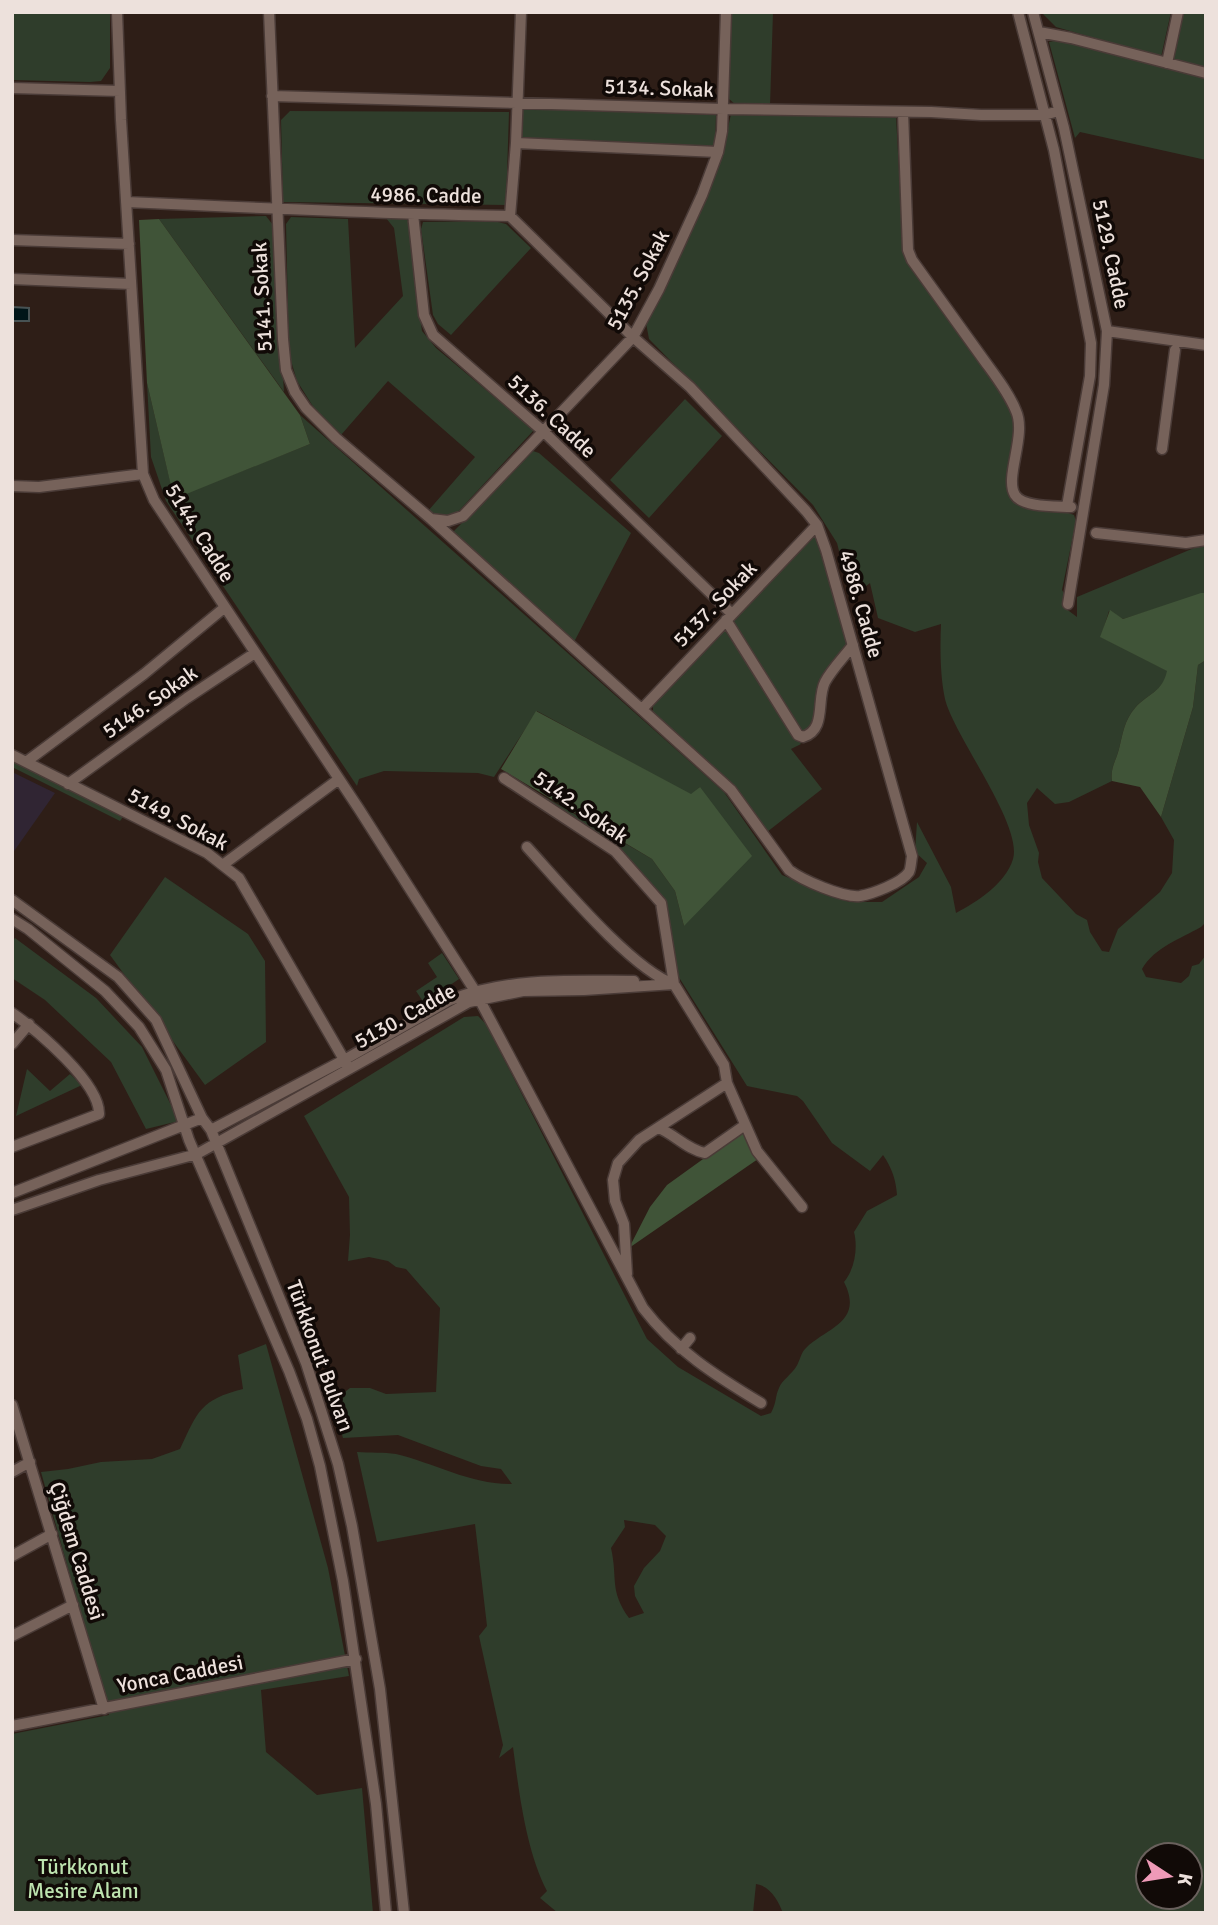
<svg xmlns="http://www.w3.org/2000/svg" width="1218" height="1925" viewBox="0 0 1218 1925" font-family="Signika,sans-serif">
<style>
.industrial{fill:#302533}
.green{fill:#2f3d2b;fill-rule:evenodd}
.forest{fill:#405438}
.water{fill:#001518;stroke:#475253;stroke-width:2}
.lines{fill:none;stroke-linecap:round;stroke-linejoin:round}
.minor-casing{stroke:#4a3b37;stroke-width:13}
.minor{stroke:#76625a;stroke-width:10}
.labels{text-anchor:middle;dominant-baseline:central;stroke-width:7;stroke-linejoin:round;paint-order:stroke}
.street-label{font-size:21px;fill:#ede1dc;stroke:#110a07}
.park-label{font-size:21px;fill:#bde3af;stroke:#110a07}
</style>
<rect width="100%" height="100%" fill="#2e1e17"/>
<path class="industrial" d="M12,772L55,793L12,854Z"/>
<path class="green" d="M12,12H110V68L101,81L90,82L12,80Z
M730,12H773L770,106L736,105L728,98Z
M1041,12H1171L1161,57L1056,27Z
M1184,12H1206V69L1173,62Z
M1063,39L1206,77V160L1080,132L1075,138L1049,42Z
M523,108L716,115L715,147L521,140Z
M290,111L509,112L506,205L283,202L281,120Z
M731,114L896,116L903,245L1011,405C1013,412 1018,420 1017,426C1017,445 995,491 1016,504C1033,515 1057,507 1074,515L1076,521L1062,590L1065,595V608L1077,617V597L1206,543V593L1123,619L1109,611L1101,637L1168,671C1162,693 1148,693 1135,708C1124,721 1123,733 1119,749C1116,761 1110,768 1112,781L1069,802L1055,804L1037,788L1027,803L1029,825L1039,853L1038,862L1042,878L1076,914L1087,920L1090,932L1102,951L1109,952L1118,929L1160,892L1172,873L1174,840L1161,817L1193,707L1198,665L1206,660V922L1201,927C1180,939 1155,947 1142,969L1146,977L1181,983L1189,976L1192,966L1199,964L1206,955V1913H783C778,1900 770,1886 756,1884L753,1913H558L540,1898L547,1891C526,1851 519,1792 513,1747L499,1758L503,1745L479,1636L487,1626L475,1524L377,1542L357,1452C370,1453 384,1452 396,1454C434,1463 472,1485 512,1484L501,1469L481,1466L398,1435L343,1438L334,1408L337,1398L350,1388H370L386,1394L436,1392L440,1308L406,1269L396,1267L388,1261L369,1257L348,1261L350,1235L349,1197L304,1116L464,1017L478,1016L486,1024L647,1339L678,1367L761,1416L771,1413C777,1402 775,1396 779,1388C782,1380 792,1374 796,1367C800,1361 801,1352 806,1348C828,1327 864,1322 844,1282C855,1269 858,1247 854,1232L867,1211L897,1195C896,1180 892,1168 883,1155L870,1171L832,1143L803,1101L797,1096L747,1086L675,971L663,899L617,848L540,794L652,859L675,891L684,926L700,787L691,795L537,711L494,777L478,773L384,771L359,779L357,786L166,501L151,457L147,383L174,498L310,444L300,415L724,792L782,875L849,902H882L919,877L927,863L915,852L917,822L951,887L956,913C977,902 1006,883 1013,859C1023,825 954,736 945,699C940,675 940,648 941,624L915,632L878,618L870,583L851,598L837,543L813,505L649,339L646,323L722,155ZM624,1520L655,1525L666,1536L660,1551L644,1568L634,1586L635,1596L644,1613L629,1618C609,1590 618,1579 611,1548L625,1527ZM1148,1855H1190V1897H1148Z
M266,216L273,225L284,392L159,219Z
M291,217L348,219L355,348L403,296L394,228L386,218H406L409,222L422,331L436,348L534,430L456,514L443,516L428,511L475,457L388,381L341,435L314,408L297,381L289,354L286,224Z
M494,221L506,224L531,248L451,335L438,324L433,315L421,229L423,222Z
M685,399L722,436L649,518L610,480Z
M533,451L539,453L631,533L574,642L453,532Z
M815,536L849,643L807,731H801L732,621Z
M724,629L801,744L791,749L822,789L767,832L653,715V705Z
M12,760L113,811L123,817L120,821L12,767Z
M165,877L248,934L265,961L266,1042L205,1085L110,955Z
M15,938L96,998L142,1047L179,1121L146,1129L111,1062L45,1000L12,978V941Z
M442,953L459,979L424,1003L416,991L437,977L428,963Z
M27,1069L50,1091L70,1074L82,1085L16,1116Z
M266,1344L328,1568L349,1676L261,1690L266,1752L317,1795L362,1788L373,1913H12V1734L109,1715L41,1472L68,1469L101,1462L152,1459L180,1449C198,1411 200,1400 243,1389L238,1355Z"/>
<path class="forest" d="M159,219L300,415L310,444L174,499L147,383L139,220Z
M1201,593H1206V660L1198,665L1193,707L1161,817L1140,787L1112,781C1110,768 1116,761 1119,749C1123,733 1124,721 1135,708C1148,693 1162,693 1167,671L1100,637L1110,610L1123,619Z
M536,711L691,794L700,787L752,856L684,926L675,891L652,859L501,769Z
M742,1131L758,1159L629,1248L650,1207L667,1185Z"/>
<path class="water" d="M12,307L29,308V321H12Z"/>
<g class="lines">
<defs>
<path id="minor" d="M117,12L121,120L143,474L154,500L359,809L475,991L643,1308C675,1350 716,1376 761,1403
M1018,12L1054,150L1091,343L1090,376L1067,506
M1033,12L1064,128L1107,331L1104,385L1068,604
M1039,32L1071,38L1206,73
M1167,63L1178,12
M12,88L120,91
M272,96L723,109L931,112L981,115H1044L1059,111
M903,112L908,250L912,260C935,292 958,324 981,356C993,373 1008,391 1016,411C1027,435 1004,478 1015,495C1023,508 1058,506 1071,507
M516,143L718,152
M126,202C254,208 382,214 510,216L633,337L690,387L806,511L817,525L826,550L912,856C911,861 911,868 909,872C902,883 872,894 860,896C843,898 802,880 789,870L731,790L431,519L336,438L306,408L295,392L286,370L283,339L269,12
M413,214L424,315L433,335L544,432L732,614
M510,216L516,143L521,12
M12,240L129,244
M12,279L131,284
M1107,331L1206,345
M1162,449L1175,350
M12,486L39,487L143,474
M431,519L448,521L463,516L633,337L659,289L702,195L718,152L722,131L726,12
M1096,533L1186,543L1206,540
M726,620L798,735L803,737C827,730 816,699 825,682C832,669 844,657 853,645
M642,709L817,525
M12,755L207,853L239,878L346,1063
M26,762L144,674L224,608
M68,784L187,698L255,653
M527,847C559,882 632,970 674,984L724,1065L727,1083L757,1151L802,1207
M224,864L339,779
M12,900L118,977L156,1020L202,1118L211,1130L306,1363L338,1464L352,1526L380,1689L404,1913
M12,919L28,929L105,991L139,1027L166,1070L189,1140L289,1371L307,1419L320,1466L343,1581L376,1804L386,1913
M12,1013C37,1030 100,1083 99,1114L12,1147
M12,1044L29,1024
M659,1128C675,1135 688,1150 705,1153L745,1125
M211,1130L344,1060L450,1000C509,977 572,981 634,981
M12,1193L202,1118
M12,1210L99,1180L197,1154L469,1002L523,991L584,990L674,984L661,903L615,851L504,778
M627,1274L624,1224L615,1201L613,1180L618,1163L639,1140L727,1083
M681,1349L690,1338
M12,1405L104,1709
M12,1472L30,1462
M12,1556L52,1534
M12,1636L73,1605
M12,1726L356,1659"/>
</defs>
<use href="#minor" class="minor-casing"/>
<use href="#minor" class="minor"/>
</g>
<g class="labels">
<g class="street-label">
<text transform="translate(659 88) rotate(2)">5134. Sokak</text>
<text transform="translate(426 195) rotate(1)">4986. Cadde</text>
<text transform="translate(1111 254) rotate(78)">5129. Cadde</text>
<text transform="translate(638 280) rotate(-62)">5135. Sokak</text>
<text transform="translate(262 297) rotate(-93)">5141. Sokak</text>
<text transform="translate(552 416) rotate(43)">5136. Cadde</text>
<text transform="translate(200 533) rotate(58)">5144. Cadde</text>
<text transform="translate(715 604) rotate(-46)">5137. Sokak</text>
<text transform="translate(861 604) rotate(74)">4986. Cadde</text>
<text transform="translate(150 702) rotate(-35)">5146. Sokak</text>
<text transform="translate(581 807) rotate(35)">5142. Sokak</text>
<text transform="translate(178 819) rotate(28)">5149. Sokak</text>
<text transform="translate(405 1016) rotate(-29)">5130. Cadde</text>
<text transform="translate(320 1356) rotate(70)">Türkkonut Bulvarı</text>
<text transform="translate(77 1551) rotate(73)">Çiğdem Caddesi</text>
<text transform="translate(180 1674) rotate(-11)">Yonca Caddesi</text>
</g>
<g class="park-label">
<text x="83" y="1867">Türkkonut<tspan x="83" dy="24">Mesire Alanı</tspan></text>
</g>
</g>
<rect width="1218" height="1925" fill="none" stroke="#ede1dc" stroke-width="28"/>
<g transform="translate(1169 1876) rotate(102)"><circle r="33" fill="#110a07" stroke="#69605c" stroke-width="2"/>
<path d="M0-5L12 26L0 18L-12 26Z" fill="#ef9ab8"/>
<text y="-10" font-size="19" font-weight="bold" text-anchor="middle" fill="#ede1dc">K</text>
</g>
</svg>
